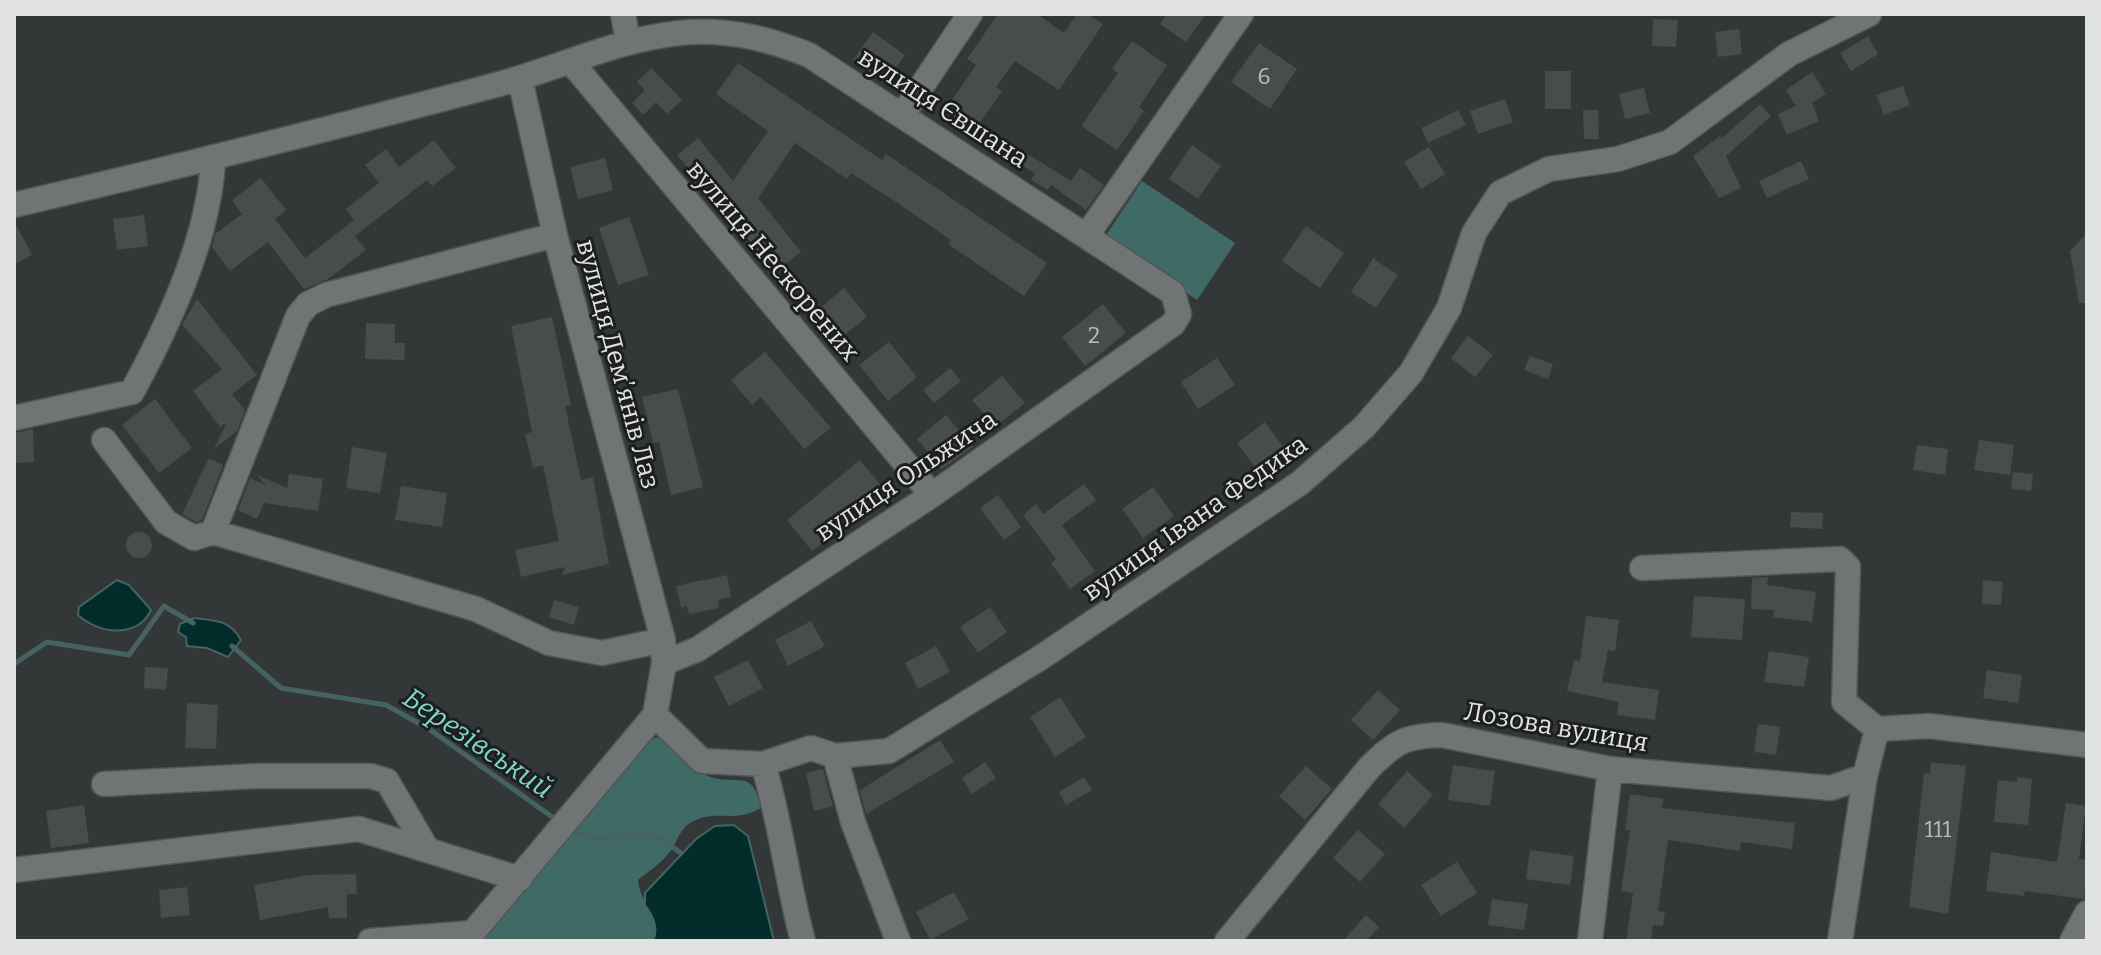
<svg xmlns="http://www.w3.org/2000/svg" width="2101" height="955" viewBox="0 0 2101 955" font-family="Bitter,serif">
<style>
.green{fill:#406a66}
.water{fill:#022c2a;stroke:#456361;stroke-width:2}
.lines{fill:none;stroke-linecap:round;stroke-linejoin:round}
.stream{stroke:#456361;stroke-width:5}
.building{fill:#494c4c}
.minor-casing{stroke:#535655;stroke-width:27}
.minor{stroke:#717474;stroke-width:24}
.labels{text-anchor:middle;dominant-baseline:central;stroke-width:6;stroke-linejoin:round;paint-order:stroke}
.number-label{font-size:22px;fill:#babdbc}
.street-label{font-size:26px;fill:#e0e3e2;stroke:#1d1e1e}
.water-label{font-size:28px;font-style:italic;fill:#7dd5ce;stroke:#1d1e1e}
</style>
<rect width="100%" height="100%" fill="#343737"/>
<path class="green" d="M1142,181L1235,243L1197,300L1104,238Z
M665,735C676,748 692,769 708,776C736,787 753,766 761,808C732,824 720,809 694,821C680,827 679,839 671,850C663,862 649,871 638,880C639,901 662,920 653,941H475L648,740Z"/>
<path class="water" d="M117,580L129,585L151,610C138,638 100,635 78,615L79,607Z
M194,618C215,620 230,620 241,640L228,657L207,648L187,646L186,637L178,632L180,624Z
M734,825L748,836L774,941H653C659,929 653,915 645,905V893L696,839L715,826Z"/>
<g class="lines">
<path class="stream" d="M232,646L281,688L386,705L429,729L558,821
M14,664L47,642L129,655L164,606L193,623
M569,829C592,845 628,832 654,836C663,838 673,848 681,853"/>
</g>
<path class="building" d="M998,14H1037L1064,33L1077,14H1087L1103,24L1059,90L1015,61L996,87L1002,91L970,137L941,116L976,65L967,59Z
M1167,14H1206L1186,42L1160,24Z
M1653,19L1678,20L1676,47L1652,46Z
M1739,29L1742,54L1718,57L1715,32Z
M873,32L905,55L886,83L853,60Z
M1868,36L1878,54L1851,71L1840,53Z
M1132,41L1167,65L1139,107L1144,111L1117,150L1081,126L1118,73L1112,69Z
M1259,43L1297,69L1270,109L1231,82Z
M738,63L882,160L886,154L1047,263L1024,296L948,244L951,240L896,202L851,173L847,179L795,143L758,198L801,252L775,272L745,236L750,232L708,182L703,186L677,155L698,138L733,181L768,131L716,94Z
M651,68L682,100L667,114L656,102L643,115L632,103L645,90L637,82Z
M1545,71H1571V109H1545Z
M1812,72L1826,94L1812,103L1819,121L1787,135L1778,114L1796,106L1786,90Z
M1903,86L1910,105L1884,115L1876,95Z
M1644,88L1650,113L1625,119L1619,94Z
M1505,99L1513,122L1478,134L1470,111Z
M1760,104L1771,116L1726,156L1741,188L1719,198L1693,156L1720,136L1721,139Z
M1458,110L1466,125L1428,143L1421,128Z
M1583,110H1598L1599,139H1584Z
M434,140L456,168L432,186L427,180L355,236L366,250L328,279L304,289L268,242L230,271L212,247L215,234L242,214L232,200L261,178L286,210L275,219L305,258L354,220L346,209L379,183L365,165L386,149L399,167Z
M1192,145L1221,166L1198,199L1169,179Z
M1429,147L1445,174L1421,189L1404,162Z
M1024,152L1071,181L1080,168L1104,185L1086,210L1051,185L1048,190L1031,180L1035,174L1018,162Z
M605,158L613,190L578,199L570,167Z
M1801,161L1809,179L1767,198L1759,181Z
M144,215L148,246L117,250L113,219Z
M629,217L649,275L618,285L599,228Z
M14,221L32,255L14,265Z
M1306,226L1344,253L1320,288L1282,261Z
M2087,233V303H2079L2070,251Z
M1375,256V260L1398,275L1376,308L1351,292Z
M844,288L867,317L837,341L814,313Z
M197,299L257,375L232,394L245,410L237,431L214,449L227,422L220,427L193,391L222,369L182,325Z
M1103,304L1126,333L1085,366L1062,337Z
M552,317L571,405L565,406L581,480L593,477L609,564L562,575L565,567L521,577L515,550L559,541L543,465L533,468L525,434L532,432L511,326Z
M366,323L395,324V343H405L404,360L365,359Z
M1468,336L1493,355L1475,377L1451,358Z
M889,342L917,377L888,401L859,365Z
M765,352L831,428L804,449L761,397L752,405L731,380Z
M1530,356L1553,364L1548,379L1524,370Z
M1217,358L1235,385L1198,409L1181,382Z
M950,368L961,381L934,403L923,390Z
M1002,376L1025,403L995,427L972,400Z
M678,389L703,487L671,495L659,442L653,443L642,397Z
M155,399L192,448L159,473L122,425Z
M946,415L973,447L942,469L917,439Z
M1265,422L1284,448L1256,468L1237,443Z
M33,429L34,462L14,463V433Z
M1979,440L2014,445L2010,475L1974,470Z
M1917,445L1948,449L1945,475L1913,470Z
M352,447L387,453L380,493L346,488Z
M209,458L223,465L202,520L196,522L182,514Z
M860,460L888,494L812,551L787,520Z
M2013,472L2033,474L2031,491L2011,489Z
M289,474L323,479L318,511L264,503L257,519L238,510L250,478L265,485L257,475L287,488Z
M1084,484L1096,500L1062,525L1095,571L1070,589L1051,563L1056,559L1023,515L1036,504L1043,514Z
M401,486L447,493L442,527L395,520Z
M1153,487L1174,516L1143,538L1122,509Z
M998,495L1021,527L1004,540L980,508Z
M1791,512L1823,513L1822,529L1790,527Z
M126 545a13 13 0 1 1 26 0a13 13 0 1 1-26 0Z
M727,575L731,597L718,600L719,608L689,614L687,606L681,608L676,586Z
M1768,577L1767,585L1816,592L1812,622L1773,617L1774,610L1751,609L1752,578Z
M1983,580L2003,582L2001,605L1982,604Z
M1694,596L1745,599L1742,640L1691,637Z
M554,600L579,607L574,625L549,617Z
M990,607L1007,632L978,653L960,627Z
M1586,616L1619,620L1615,651L1608,650L1602,682L1659,690L1655,720L1617,715L1619,702L1567,691L1574,660L1580,661Z
M811,621L825,646L788,666L775,640Z
M936,646L950,672L918,689L905,663Z
M1769,651L1809,657L1804,687L1764,682Z
M748,660L763,688L729,706L714,677Z
M145,667L168,668L166,690L144,688Z
M1987,670L2022,675L2018,703L1983,698Z
M1378,690L1400,710L1373,740L1351,720Z
M1060,697L1086,737L1055,757L1030,717Z
M187,703L218,705L216,749L185,748Z
M1758,724L1780,727L1776,755L1754,752Z
M940,740L954,762L866,814L860,790Z
M985,762L996,778L972,794L962,778Z
M1931,762L1966,766L1948,914L1909,907L1924,773L1930,774Z
M1453,765L1495,771L1490,806L1448,800Z
M1306,766L1332,789L1305,820L1279,796Z
M823,769L833,806L814,811L806,773Z
M1407,771L1433,795L1404,828L1378,804Z
M1084,777L1092,790L1066,805L1059,792Z
M2017,777L2032,779L2028,825L1994,822L1998,780L2017,782Z
M1630,794L1664,799L1662,808L1795,823L1792,849L1741,842L1740,851L1668,840L1658,911L1665,912L1663,926L1653,925L1651,941H1626L1633,893L1621,891L1630,830H1625Z
M2066,803L2086,806L2079,859L2087,860L2084,899L2025,891L2024,896L1986,891L1991,852L2057,862Z
M84,805L89,843L51,848L46,811Z
M1358,830L1385,854L1360,882L1333,858Z
M1530,850L1574,856L1570,885L1526,879Z
M1457,862L1477,893L1441,916L1421,885Z
M356,874L357,894H347V918H329L328,907L260,920L254,885L308,875Z
M187,887L190,915L161,918L159,890Z
M954,892L969,919L930,940L916,912Z
M1492,899L1528,904L1524,930L1488,925Z
M1366,915L1379,927L1366,941H1343Z"/>
<g class="lines">
<defs>
<path id="minor" d="M623,14L628,41
M572,63L932,495
M903,114L970,14
M14,205C174,168 333,128 492,86C555,70 614,40 679,33C726,28 766,38 809,55L1173,293L1179,314L1173,324L932,495L698,649L664,663
M1087,235L1241,14
M14,418L132,392C168,326 210,235 213,159
M104,440L166,522L194,538L213,532L476,609L549,643L602,653L663,640
M213,532L298,316L308,304L326,295L555,235
M1642,568L1840,559L1848,567L1844,702L1877,729
M655,715L702,761L763,764L811,748L835,756L889,751L1040,658L1300,483L1364,427L1411,373L1449,308L1474,233L1500,193L1549,169L1618,159L1670,142L1789,54L1869,14
M835,756L853,822L898,941
M763,764C781,822 787,882 803,941
M104,784L257,776H371L387,781L427,849
M14,870L359,829L520,879
M370,941L472,933
M466,941L655,715L664,663L663,640L555,235L520,79
M1227,941L1369,768C1395,742 1404,736 1442,735L1610,769L1831,788L1865,776L1877,729L1929,726L2087,745
M1590,941L1610,769
M1840,941L1865,776
M2072,941L2087,913"/>
</defs>
<use href="#minor" class="minor-casing"/>
<use href="#minor" class="minor"/>
</g>
<g class="labels">
<g class="number-label">
<text x="1264" y="76">6</text>
<text x="1094" y="335">2</text>
<text x="1938" y="829">111</text>
</g>
<g class="street-label">
<text transform="translate(943 108) rotate(33)">вулиця Євшана</text>
<text transform="translate(773 261) rotate(50)">вулиця Нескорених</text>
<text transform="translate(618 364) rotate(75)">вулиця Демʼянів Лаз</text>
<text transform="translate(906 476) rotate(-34)">вулиця Ольжича</text>
<text transform="translate(1195 518) rotate(-35)">вулиця Івана Федика</text>
<text transform="translate(1556 727) rotate(10)">Лозова вулиця</text>
</g>
<g class="water-label">
<text transform="translate(478 743) rotate(34)">Березівський</text>
</g>
</g>
<rect width="2101" height="955" fill="none" stroke="#e0e3e2" stroke-width="32"/>
</svg>
